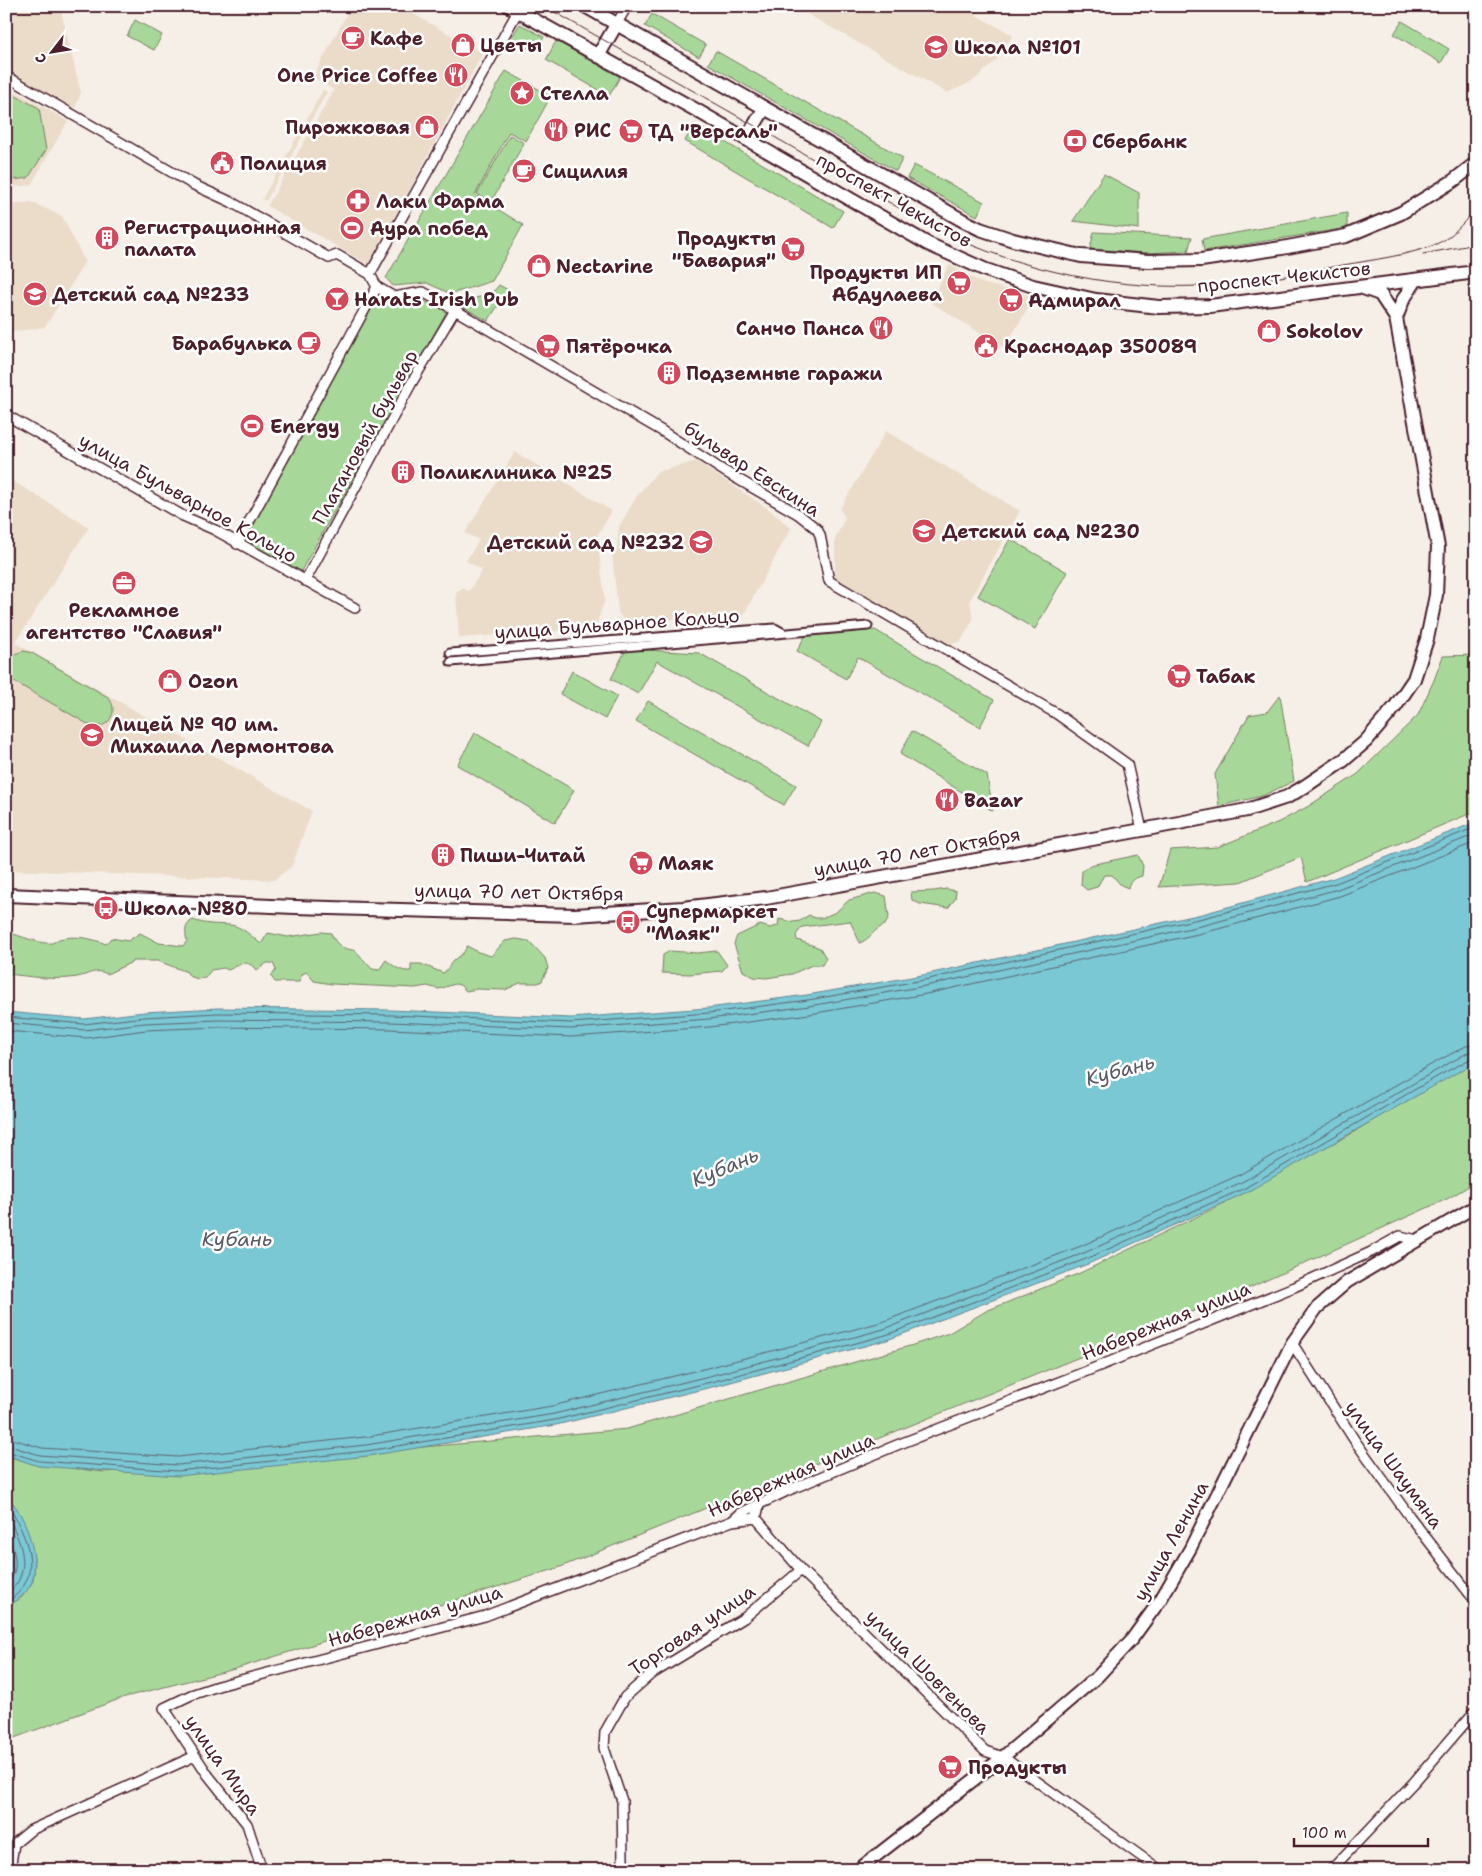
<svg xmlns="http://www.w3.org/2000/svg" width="1482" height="1876" viewBox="0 0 1482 1876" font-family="'Shantell Sans',sans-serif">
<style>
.built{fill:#ebdcca}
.green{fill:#a7d899;stroke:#787c62}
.water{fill:#79c8d4;stroke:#668490}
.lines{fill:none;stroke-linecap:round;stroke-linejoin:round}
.shore{stroke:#5d636f;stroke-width:1}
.pedestrian-casing{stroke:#4a1f2b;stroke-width:11}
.minor-casing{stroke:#4a1f2b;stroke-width:12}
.tertiary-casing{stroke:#4a1f2b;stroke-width:15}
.secondary-casing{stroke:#4a1f2b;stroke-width:16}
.pedestrian{stroke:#fff;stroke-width:7}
.minor{stroke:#fff;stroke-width:9}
.tertiary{stroke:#fff;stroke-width:11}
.secondary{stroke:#fff;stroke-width:12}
.tram{stroke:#4a1f2b;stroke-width:1}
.labels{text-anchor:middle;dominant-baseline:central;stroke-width:5;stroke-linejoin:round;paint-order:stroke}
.poi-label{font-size:19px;font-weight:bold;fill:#4a1f2b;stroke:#fff;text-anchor:start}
.street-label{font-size:19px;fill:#4a1f2b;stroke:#fff}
.water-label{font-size:20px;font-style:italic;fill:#5a5a66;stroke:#fff}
</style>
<rect width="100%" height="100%" fill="#f6efe7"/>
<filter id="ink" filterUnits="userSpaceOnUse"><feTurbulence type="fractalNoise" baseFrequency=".02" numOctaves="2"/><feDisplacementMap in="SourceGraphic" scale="10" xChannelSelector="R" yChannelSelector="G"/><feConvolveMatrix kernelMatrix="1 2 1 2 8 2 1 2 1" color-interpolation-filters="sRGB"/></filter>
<g filter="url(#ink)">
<path class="built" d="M6,6H60L81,93L75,108L6,71Z
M351,6H399L483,53L369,265L267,206L334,90L313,77Z
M793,6H981L976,15L1013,35L998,59L972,82L947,93Z
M6,86L68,121L31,185L6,188Z
M323,90L327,92L266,201L262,199Z
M31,202L62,216L85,262L45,327L6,333V205Z
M949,265L982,283L1035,297L1004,348L930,302Z
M886,431L1020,511L970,600L973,620L961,641L948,645L835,577V539L845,517L840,509Z
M515,452L612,511L597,536L605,600L595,628L459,638L456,593L462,588L469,591L482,570L466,561L479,540L465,533Z
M696,461L770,510L791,528L742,618L623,620L618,612L612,553L617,548L619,526L637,496L657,472Z
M6,477L89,527L6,657Z
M16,643L312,811L292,866L274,880L6,870V659Z"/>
<path class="green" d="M652,14L706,45L699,57L645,26Z
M135,20L162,35L154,50L127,36Z
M1402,21L1449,49L1441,63L1394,34Z
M520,24L544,37L535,52L511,38Z
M556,41L620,77L609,96L546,60Z
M716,51L903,158L896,171L708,64Z
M506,71L551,96L526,141L509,132L475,195L523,225L492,281L451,294L427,283L393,286L386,278Z
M6,91L39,108L46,150L28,178L6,181Z
M694,124L843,211L833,228L685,141Z
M510,135L524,143L491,202L477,194Z
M914,165L984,202L977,216L907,178Z
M1104,174L1139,193V229L1073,221Z
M1347,213V228L1204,251L1202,239Z
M1094,232L1192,237L1188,251L1146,253L1090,249Z
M499,285L508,290L488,321L463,307L467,300C479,297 492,296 499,285Z
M383,299L390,301L419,299L447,311L301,571L244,541L374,304Z
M1010,539L1067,572L1035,629L978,596Z
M875,630L994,700L980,727L858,657L846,679L797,651L805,636Z
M626,649L699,653L821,722L808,746L657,661L638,694L611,679Z
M24,651L32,653L108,697C120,711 109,730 91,726L13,681C2,669 8,654 24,651Z
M1476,655V811L1307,882L1301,857L1240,882L1159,887L1170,850L1218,847L1279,822L1307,807L1358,774L1418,715L1434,680L1443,656Z
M572,671L617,696L605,719L560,694Z
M1280,695L1294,781L1262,796L1219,806L1215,774L1249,715L1267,712Z
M648,701L796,785L784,805L636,721Z
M912,731L987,775L993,811L900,754Z
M475,733L574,790L555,823L457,765Z
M1138,855L1143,866L1142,876C1135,878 1129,880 1128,888L1121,885L1112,875H1104L1097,887L1087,890L1081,885L1082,871L1090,865Z
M946,889L956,891L955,899L948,908L920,904L912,900L911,892L934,891Z
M875,893L886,896L889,917L885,925C872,930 873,937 860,943L850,921L802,927L796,935L797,940L820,948L826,958L822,965H812L792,974L766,978L754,977L743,971L734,944L737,936L760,925L770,928L778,926L779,919L793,922L800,921L809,915L815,918H822L836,912L849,900Z
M193,920C206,925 216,924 230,925C242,926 252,937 261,944L268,933L288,937L321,932L331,933C335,944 343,950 355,950L372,969L379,970L386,960C394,966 400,972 411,971V964H421L443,973C449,969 449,965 453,961C460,954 463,956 467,946L478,952L491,956L505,941L516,939L529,941L545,958L548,968L542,981L538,983H520L505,990L477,989L466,991L460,985L455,984L439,989L427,986L415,988L332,984L314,981L307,972L302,974L299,982H275L271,976L276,970L273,963H267L257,970C245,958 242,964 228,970L224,968L211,970L205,978L198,979L189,976L187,972L158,961H134L107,974C95,968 89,975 77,977C55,981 29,976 6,974L7,932C18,935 42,945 52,943C55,942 57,940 59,939C75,935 91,938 106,944L111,938L128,941L140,933L159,943L183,946L187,941C185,932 184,925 193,920Z
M670,951L697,953L717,951L727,965L722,971L690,974L662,973L663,955Z
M1476,1059V1182L1447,1199L1238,1293L558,1568L235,1669L125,1697L6,1741V1608L22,1597L33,1581L35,1563L22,1519L6,1496V1456L32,1463L104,1472L276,1460L627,1429L913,1345L949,1333L986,1311L1080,1273L1217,1207L1297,1161L1346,1137L1425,1087Z"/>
<path class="water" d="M1476,822V1062L1247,1192L1088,1264L887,1340L716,1386L556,1425L368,1456L178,1476L38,1466L6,1455V1012L84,1019L144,1012L218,1008L391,1010L571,1018L708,1008L807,995L923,975L1202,914L1334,878Z
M6,1496C25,1511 39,1556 33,1579C29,1593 17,1600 6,1608Z"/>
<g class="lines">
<path class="shore" d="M6,1017L84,1024L145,1017L218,1013L391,1015L571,1023L709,1013L808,1000L924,980L1203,918L1336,883L1476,827
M6,1023L84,1030L145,1023L218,1020L390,1022L571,1029L709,1019L809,1006L925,986L1205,925L1338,889L1476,834
M6,1031L86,1038L146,1030L218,1027L390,1029L571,1037L710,1027L810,1014L926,994L1207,932L1340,896L1476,842
M6,1437L42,1448L178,1457L365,1437L552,1406L711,1367L882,1322L1081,1246L1239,1175L1434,1063L1466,1046L1476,1044
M6,1445L40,1455L178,1465L366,1445L554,1414L713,1375L884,1329L1084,1253L1242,1182L1437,1070L1469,1052L1476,1051
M6,1451L39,1461L178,1471L367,1451L555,1420L715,1381L886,1335L1086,1259L1245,1188L1440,1075L1472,1058H1476
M6,1502C22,1528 43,1566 19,1592C16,1596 10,1599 6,1602
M6,1514C21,1539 35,1575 6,1594
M6,1530C13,1548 23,1569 6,1585"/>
<defs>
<path id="pedestrian" d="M450,653L775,628L784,633
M451,662L868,626"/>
<path id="minor" d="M616,25L627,6
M6,76L194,185L231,202L329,258L337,255L370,274
M370,274L377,287L394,297L423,292L455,310L662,431L724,471L798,514L817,529L820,535L829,581L1057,714L1127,764L1142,830
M370,274L518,11
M6,415L183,516L215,530L355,608
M237,544L377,287
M305,581L411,384L455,310
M1292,1343L1355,1441L1410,1517L1476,1602
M760,1502L756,1518L801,1570L985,1751L1003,1757L1160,1870
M732,1521L756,1518
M11,1863L14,1844L31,1830L195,1756
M262,1870L247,1824L208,1775L164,1708L191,1695L218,1686L485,1616L732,1521L741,1513L789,1490L897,1445L1082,1373L1294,1287L1371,1252L1400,1236L1417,1240
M620,1870L623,1861L622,1801L604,1748L605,1732L625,1697L650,1675L744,1618L801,1570
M1331,1870L1415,1781L1476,1710"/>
<path id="tertiary" d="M858,1870L1003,1757L1098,1676L1132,1639L1161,1599L1190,1549L1292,1343L1317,1308L1347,1282L1476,1206"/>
<path id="secondary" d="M509,6L696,110L928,244L986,270L1033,286L1096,300L1159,307L1210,306L1476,272
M585,6L962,220L980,229L1013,240L1081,256L1148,261L1201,260L1282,248L1346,236L1401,213L1453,181L1476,163
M598,56L616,25
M746,139L764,109
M1396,318L1403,300L1416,280
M6,895L295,907L575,915L683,908L766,898L1142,830L1247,810L1287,797L1304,787L1344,760L1366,741L1395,707L1414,679L1427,639L1436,595L1438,547L1396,318L1380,294L1363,288"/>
</defs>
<use href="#pedestrian" class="pedestrian-casing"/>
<use href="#minor" class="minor-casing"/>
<use href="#tertiary" class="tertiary-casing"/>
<use href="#secondary" class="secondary-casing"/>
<use href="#pedestrian" class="pedestrian"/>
<use href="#minor" class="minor"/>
<use href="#tertiary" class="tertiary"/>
<use href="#secondary" class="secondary"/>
<path class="tram" d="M544,6L936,229C1023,272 1122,292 1218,285C1258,282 1298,274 1337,266C1365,261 1422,254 1444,240C1456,233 1466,219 1476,209
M1423,254L1476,244"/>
</g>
</g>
<defs>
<symbol id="cafe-disc" viewBox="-11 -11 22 22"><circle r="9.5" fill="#d1495b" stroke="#fff"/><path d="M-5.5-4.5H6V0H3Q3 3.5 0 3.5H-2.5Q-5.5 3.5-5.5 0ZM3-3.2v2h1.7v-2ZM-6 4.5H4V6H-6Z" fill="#fff"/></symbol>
<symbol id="shop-disc" viewBox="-11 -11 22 22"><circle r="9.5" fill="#d1495b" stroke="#fff"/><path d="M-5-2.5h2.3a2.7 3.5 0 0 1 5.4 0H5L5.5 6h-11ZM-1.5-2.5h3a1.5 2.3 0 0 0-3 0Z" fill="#fff"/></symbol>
<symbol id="school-disc" viewBox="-11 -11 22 22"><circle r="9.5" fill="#d1495b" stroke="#fff"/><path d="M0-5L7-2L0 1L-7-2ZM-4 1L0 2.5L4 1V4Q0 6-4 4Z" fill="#fff"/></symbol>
<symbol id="restaurant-disc" viewBox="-11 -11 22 22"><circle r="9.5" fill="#d1495b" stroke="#fff"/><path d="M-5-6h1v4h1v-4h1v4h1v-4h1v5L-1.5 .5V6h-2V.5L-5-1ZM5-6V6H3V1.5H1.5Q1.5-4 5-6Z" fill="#fff"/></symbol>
<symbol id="sight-disc" viewBox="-11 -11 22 22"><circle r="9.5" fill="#d1495b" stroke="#fff"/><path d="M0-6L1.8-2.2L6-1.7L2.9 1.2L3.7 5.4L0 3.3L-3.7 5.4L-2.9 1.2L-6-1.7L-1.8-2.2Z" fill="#fff"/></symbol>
<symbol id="supermarket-disc" viewBox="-11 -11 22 22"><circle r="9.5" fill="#d1495b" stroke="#fff"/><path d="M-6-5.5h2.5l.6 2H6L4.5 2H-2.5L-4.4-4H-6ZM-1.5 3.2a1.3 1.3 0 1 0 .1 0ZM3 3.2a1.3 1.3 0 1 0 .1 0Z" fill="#fff"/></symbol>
<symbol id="bank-disc" viewBox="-11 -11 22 22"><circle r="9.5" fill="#d1495b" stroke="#fff"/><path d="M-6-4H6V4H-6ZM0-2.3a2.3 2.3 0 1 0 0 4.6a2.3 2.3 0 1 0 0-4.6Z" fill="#fff"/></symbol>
<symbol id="civic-disc" viewBox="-11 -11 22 22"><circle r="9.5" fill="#d1495b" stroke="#fff"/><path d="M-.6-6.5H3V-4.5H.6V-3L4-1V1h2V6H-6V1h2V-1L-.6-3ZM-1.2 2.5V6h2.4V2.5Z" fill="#fff"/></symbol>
<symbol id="pharmacy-disc" viewBox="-11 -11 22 22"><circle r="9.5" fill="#d1495b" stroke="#fff"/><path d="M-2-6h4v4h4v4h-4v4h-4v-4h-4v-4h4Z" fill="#fff"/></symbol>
<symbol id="stadium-disc" viewBox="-11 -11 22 22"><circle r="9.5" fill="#d1495b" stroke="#fff"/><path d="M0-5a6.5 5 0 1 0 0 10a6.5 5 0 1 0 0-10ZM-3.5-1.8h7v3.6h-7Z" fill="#fff"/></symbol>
<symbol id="building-disc" viewBox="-11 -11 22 22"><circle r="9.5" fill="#d1495b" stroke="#fff"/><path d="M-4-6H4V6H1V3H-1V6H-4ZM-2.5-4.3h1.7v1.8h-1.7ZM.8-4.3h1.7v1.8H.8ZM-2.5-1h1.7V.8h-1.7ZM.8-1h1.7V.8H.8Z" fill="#fff"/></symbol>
<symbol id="bar-disc" viewBox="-11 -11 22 22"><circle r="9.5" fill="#d1495b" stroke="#fff"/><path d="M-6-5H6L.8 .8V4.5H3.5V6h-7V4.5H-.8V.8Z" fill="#fff"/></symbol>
<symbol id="office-disc" viewBox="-11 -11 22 22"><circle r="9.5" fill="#d1495b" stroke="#fff"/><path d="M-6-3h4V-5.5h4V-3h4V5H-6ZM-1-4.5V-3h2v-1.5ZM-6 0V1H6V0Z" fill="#fff"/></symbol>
<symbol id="bus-disc" viewBox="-11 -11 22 22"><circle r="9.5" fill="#d1495b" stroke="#fff"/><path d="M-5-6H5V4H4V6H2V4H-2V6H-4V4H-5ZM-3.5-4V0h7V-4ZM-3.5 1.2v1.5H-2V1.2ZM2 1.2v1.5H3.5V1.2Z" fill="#fff"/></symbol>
</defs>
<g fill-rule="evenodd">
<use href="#cafe-disc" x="339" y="24" width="28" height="28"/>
<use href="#shop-disc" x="449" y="31" width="28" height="28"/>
<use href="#school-disc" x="922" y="33" width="28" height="28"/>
<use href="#restaurant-disc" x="442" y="61" width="28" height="28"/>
<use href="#sight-disc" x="508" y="79" width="28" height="28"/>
<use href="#shop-disc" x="413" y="113" width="28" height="28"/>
<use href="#restaurant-disc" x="542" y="116" width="28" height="28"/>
<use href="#supermarket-disc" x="617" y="117" width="28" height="28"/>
<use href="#bank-disc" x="1061" y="127" width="28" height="28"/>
<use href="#civic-disc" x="208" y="149" width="28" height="28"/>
<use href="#cafe-disc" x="510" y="157" width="28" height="28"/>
<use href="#pharmacy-disc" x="344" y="187" width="28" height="28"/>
<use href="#stadium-disc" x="338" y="214" width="28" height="28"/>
<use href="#building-disc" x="93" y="224" width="28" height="28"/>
<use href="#supermarket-disc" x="779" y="235" width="28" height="28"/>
<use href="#shop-disc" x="525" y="252" width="28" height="28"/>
<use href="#supermarket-disc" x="945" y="269" width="28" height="28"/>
<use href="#school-disc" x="21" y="280" width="28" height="28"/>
<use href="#bar-disc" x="323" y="285" width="28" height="28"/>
<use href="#supermarket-disc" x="997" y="286" width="28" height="28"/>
<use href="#restaurant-disc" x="867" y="314" width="28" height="28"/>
<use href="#shop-disc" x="1255" y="317" width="28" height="28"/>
<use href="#cafe-disc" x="295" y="329" width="28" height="28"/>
<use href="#supermarket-disc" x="534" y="332" width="28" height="28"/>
<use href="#civic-disc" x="972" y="332" width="28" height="28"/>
<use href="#building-disc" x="655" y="359" width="28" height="28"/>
<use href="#stadium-disc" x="238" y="412" width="28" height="28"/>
<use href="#building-disc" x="389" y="458" width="28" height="28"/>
<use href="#school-disc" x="910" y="517" width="28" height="28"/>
<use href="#school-disc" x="687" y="528" width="28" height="28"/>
<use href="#office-disc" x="110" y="569" width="28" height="28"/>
<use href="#supermarket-disc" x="1165" y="662" width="28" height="28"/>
<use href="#shop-disc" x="156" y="667" width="28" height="28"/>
<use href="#school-disc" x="78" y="721" width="28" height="28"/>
<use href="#restaurant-disc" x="933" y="786" width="28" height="28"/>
<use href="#building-disc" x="429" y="841" width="28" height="28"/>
<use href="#supermarket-disc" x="627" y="849" width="28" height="28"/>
<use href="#bus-disc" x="92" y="894" width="28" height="28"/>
<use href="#bus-disc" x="614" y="908" width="28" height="28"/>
<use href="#supermarket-disc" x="936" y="1753" width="28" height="28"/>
</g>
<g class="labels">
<g class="poi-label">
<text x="370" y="38">Кафе</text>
<text x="480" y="45">Цветы</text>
<text x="954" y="47">Школа №101</text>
<text x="438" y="75" text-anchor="end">One Price Coffee</text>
<text x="540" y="93">Стелла</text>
<text x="410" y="127" text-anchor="end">Пирожковая</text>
<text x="574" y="130">РИС</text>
<text x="648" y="131">ТД "Версаль"</text>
<text x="1092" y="141">Сбербанк</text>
<text x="240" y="163">Полиция</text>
<text x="542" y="171">Сицилия</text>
<text x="376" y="201">Лаки Фарма</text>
<text x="124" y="227">Регистрационная<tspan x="124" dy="22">палата</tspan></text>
<text x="370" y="228">Аура побед</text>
<text x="776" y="238" text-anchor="end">Продукты<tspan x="776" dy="22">"Бавария"</tspan></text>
<text x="556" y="266">Nectarine</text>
<text x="942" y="272" text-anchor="end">Продукты ИП<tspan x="942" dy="22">Абдулаева</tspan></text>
<text x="52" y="294">Детский сад №233</text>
<text x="354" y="299">Harats Irish Pub</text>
<text x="1028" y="300">Адмирал</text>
<text x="864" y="328" text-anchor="end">Санчо Панса</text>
<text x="1286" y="331">Sokolov</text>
<text x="292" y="343" text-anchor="end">Барабулька</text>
<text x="566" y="346">Пятёрочка</text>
<text x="1004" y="346">Краснодар 350089</text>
<text x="686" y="373">Подземные гаражи</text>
<text x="270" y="426">Energy</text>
<text x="420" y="472">Поликлиника №25</text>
<text x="942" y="531">Детский сад №230</text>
<text x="684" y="542" text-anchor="end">Детский сад №232</text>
<text x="124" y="610" text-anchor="middle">Рекламное<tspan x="124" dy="22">агентство "Славия"</tspan></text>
<text x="1196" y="676">Табак</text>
<text x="188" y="681">Ozon</text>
<text x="110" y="724">Лицей № 90 им.<tspan x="110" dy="22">Михаила Лермонтова</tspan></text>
<text x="964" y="800">Bazar</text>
<text x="460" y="855">Пиши-Читай</text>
<text x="658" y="863">Маяк</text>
<text x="124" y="908">Школа №80</text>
<text x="646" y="911">Супермаркет<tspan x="646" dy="22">"Маяк"</tspan></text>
<text x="968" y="1767">Продукты</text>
</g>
<g class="street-label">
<text transform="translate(894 200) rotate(29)">проспект Чекистов</text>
<text transform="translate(1284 277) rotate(-6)">проспект Чекистов</text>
<text transform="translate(365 437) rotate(-61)">Платановый бульвар</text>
<text transform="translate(752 469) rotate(33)">бульвар Евскина</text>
<text transform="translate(188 498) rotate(29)">улица Бульварное Кольцо</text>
<text transform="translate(617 624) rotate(-4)">улица Бульварное Кольцо</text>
<text transform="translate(917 852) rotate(-10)">улица 70 лет Октября</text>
<text transform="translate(519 892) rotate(1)">улица 70 лет Октября</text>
<text transform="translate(1166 1321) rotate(-22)">Набережная улица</text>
<text transform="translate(1394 1465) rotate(54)">улица Шаумяна</text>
<text transform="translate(791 1475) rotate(-24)">Набережная улица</text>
<text transform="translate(1171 1541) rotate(-61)">улица Ленина</text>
<text transform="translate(415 1616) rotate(-16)">Набережная улица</text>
<text transform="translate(692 1630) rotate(-34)">Торговая улица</text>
<text transform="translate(928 1672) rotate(45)">улица Шовгенова</text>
<text transform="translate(223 1765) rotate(55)">улица Мира</text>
</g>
<g class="water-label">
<text transform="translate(1120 1070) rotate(-15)">Кубань</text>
<text transform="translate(725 1167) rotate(-23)">Кубань</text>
<text x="237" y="1239">Кубань</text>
</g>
</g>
<rect width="1482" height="1876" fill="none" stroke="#fff" stroke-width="25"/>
<rect x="12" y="12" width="1457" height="1851" fill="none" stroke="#4a1f2b" stroke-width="2" filter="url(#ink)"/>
<g transform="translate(52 52) rotate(239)" stroke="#ffffff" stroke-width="4" paint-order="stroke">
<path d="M0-4L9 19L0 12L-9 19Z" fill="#4a1f2b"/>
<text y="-8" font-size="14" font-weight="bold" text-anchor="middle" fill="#4a1f2b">С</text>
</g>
<path d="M1294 1838v8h134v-8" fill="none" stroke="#4a1f2b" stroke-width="2.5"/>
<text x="1302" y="1838" font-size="15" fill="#4a1f2b" stroke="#ffffff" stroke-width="4" paint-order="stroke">100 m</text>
</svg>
